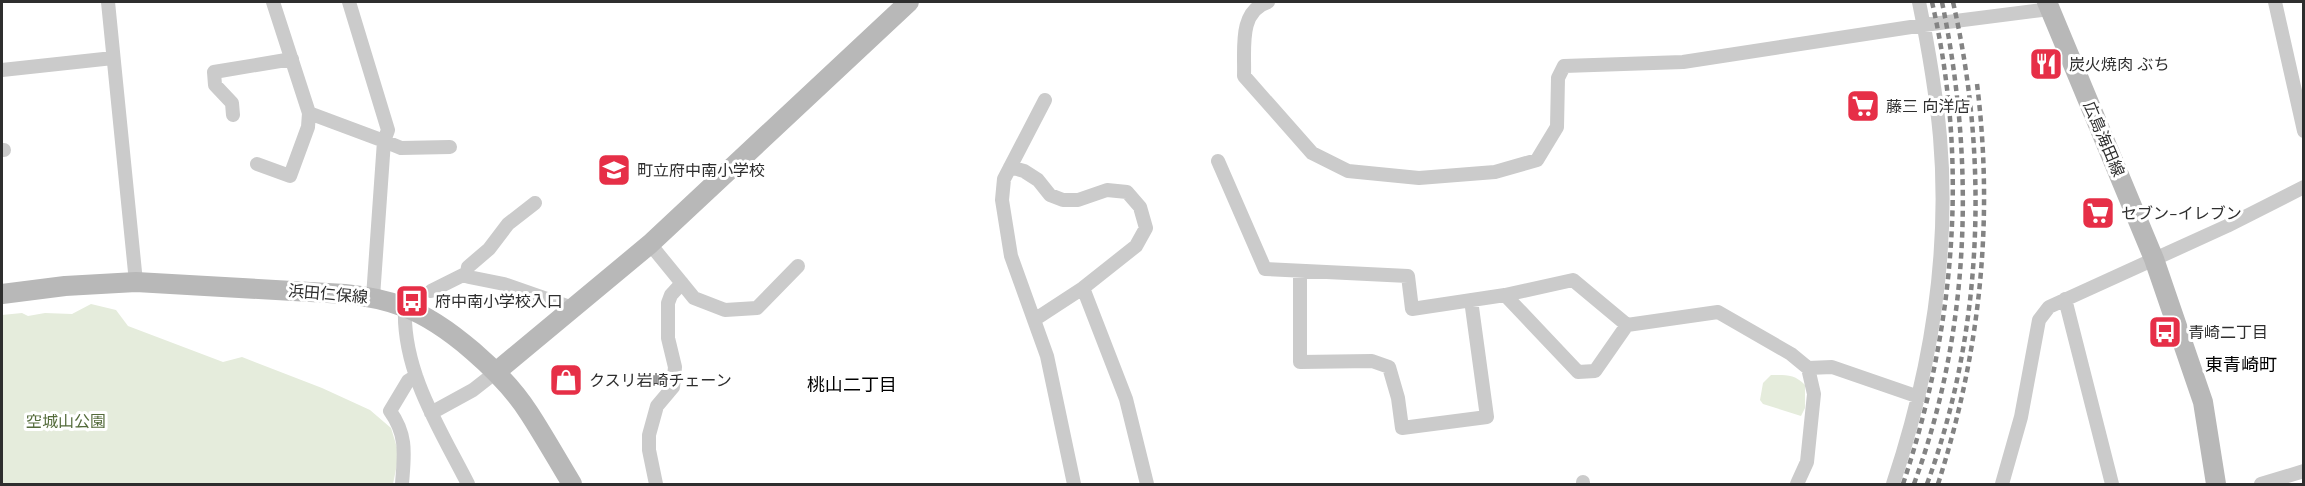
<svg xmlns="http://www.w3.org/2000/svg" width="2305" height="486" viewBox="0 0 2305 486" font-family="'DM Sans','Noto Sans JP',sans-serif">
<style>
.green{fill:#e5ecdc}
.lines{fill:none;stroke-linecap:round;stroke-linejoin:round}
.street{stroke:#cbcbcb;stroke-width:14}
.secondary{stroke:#b8b8b8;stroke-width:20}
.rail{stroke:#838383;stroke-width:4.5;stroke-dasharray:6 4.5;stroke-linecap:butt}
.labels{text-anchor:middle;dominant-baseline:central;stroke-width:6;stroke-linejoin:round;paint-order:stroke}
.poi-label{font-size:16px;fill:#2e2e2e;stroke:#fff;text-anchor:start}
.street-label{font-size:16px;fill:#2e2e2e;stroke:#fff}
.park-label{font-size:16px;fill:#546b3b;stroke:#fff}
.neighbourhood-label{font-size:18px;fill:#000;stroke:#fff}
</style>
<rect width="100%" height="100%" fill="#fff"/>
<path class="green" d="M91,304L116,310L128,326L223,362L242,357L322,388L370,410L391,428L399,454L393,484H2V315L22,313L28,316L45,313L72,314Z
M1771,375C1785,375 1795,374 1805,385V408L1801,416L1763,404L1760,400L1763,383Z"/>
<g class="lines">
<path class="street" d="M108,2L136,282
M273,2L309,113L384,141L373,297
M349,2L388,130L384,141L401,148L450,147
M1268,2C1238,11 1245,50 1244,76L1312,153L1348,171L1419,178L1495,172L1537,160L1557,127L1558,78L1564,66L1683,62L1924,25L2050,9
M2275,2L2304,131
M2,70L113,58
M1045,100L1004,179L1002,200L1011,256L1047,356L1074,484
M233,115L232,103L215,85L214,72L292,59
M2,150H4
M1218,161L1265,269L1408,276L1412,309L1505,295L1573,280L1627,325L1718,312L1791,354L1808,368L1814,394L1807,462L1797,484
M257,164L290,176L308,127L309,113
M1010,167L1024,171L1038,180L1050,195L1063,200H1078L1107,190L1127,192L1140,207L1146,228L1136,246L1083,288L1034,320
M535,203L508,224L489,249L468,267L467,273L469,277L504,284L573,308
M650,244L694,298L725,310L757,308L798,266
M1300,271V362L1372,361L1389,367L1398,398L1402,428L1487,417L1471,300
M1083,288L1126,399L1147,484
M431,291L467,273
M1505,295L1578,372L1595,371L1627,325
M2065,299L2112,484
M405,307C402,371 440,429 468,484
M1808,368L1832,367L1919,397
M431,413L473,390L496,372
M402,484C404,456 408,436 390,411L408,381L416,376
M656,484L649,450V435L657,406L673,387L675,367L668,338V303L671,295L682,283
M1583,484V482
M1893,484C1930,373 1950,255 1940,137C1936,92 1928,46 1919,2
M2002,484L2021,417L2039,320L2049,307L2227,226L2304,187
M2261,484L2304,471"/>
<path class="secondary" d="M2047,2L2154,259L2203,402L2216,484
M2,294L65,286L136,282L345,294C365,296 384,299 404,307C447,323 504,374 529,413C544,436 558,461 572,484
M496,372L650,244L909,2"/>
<path class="rail" d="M1903,484C1955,328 1969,163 1932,2
M1914,484C1971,329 1975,162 1942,2
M1927,484C1983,332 1989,159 1953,2
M1938,484C1980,353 1994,221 1977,84"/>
</g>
<defs>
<symbol id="restaurant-square" viewBox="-11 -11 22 22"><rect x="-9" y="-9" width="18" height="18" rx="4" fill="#e62f47" stroke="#fff"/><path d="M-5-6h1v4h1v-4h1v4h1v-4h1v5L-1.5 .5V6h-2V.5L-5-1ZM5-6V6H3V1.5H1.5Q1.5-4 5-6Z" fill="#fff"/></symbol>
<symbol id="supermarket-square" viewBox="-11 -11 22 22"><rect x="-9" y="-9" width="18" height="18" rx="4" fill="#e62f47" stroke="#fff"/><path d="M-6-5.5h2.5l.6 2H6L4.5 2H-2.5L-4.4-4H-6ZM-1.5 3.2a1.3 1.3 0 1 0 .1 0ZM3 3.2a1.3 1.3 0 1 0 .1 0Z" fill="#fff"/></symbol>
<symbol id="school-square" viewBox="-11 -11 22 22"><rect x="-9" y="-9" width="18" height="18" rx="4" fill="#e62f47" stroke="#fff"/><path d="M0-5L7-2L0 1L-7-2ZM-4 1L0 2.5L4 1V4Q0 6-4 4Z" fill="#fff"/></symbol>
<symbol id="bus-square" viewBox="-11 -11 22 22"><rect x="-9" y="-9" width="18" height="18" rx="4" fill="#e62f47" stroke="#fff"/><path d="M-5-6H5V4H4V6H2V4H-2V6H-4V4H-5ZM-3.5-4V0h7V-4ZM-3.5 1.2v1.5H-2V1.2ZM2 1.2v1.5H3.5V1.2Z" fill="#fff"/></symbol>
<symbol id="shop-square" viewBox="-11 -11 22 22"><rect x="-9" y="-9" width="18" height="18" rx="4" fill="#e62f47" stroke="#fff"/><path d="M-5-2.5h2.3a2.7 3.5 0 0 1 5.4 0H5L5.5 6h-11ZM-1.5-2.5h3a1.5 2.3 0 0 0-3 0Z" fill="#fff"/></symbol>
</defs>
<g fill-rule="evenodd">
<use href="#restaurant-square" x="2027" y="45" width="38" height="38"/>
<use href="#supermarket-square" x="1844" y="87" width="38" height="38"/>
<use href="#school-square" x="595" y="151" width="38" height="38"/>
<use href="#supermarket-square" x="2079" y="194" width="38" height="38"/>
<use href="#bus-square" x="393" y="282" width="38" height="38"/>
<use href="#bus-square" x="2146" y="313" width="38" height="38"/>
<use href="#shop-square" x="547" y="361" width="38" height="38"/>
</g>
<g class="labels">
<g class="poi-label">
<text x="2069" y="64">炭火焼肉 ぶち</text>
<text x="1886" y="106">藤三 向洋店</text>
<text x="637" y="170">町立府中南小学校</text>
<text x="2121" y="213">セブン-イレブン</text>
<text x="435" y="301">府中南小学校入口</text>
<text x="2188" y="332">青崎二丁目</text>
<text x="589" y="380">クスリ岩崎チェーン</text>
</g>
<g class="street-label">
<text transform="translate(2104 139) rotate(67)">広島海田線</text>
<text transform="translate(328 294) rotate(5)">浜田仁保線</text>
</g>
<g class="park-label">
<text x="66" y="421">空城山公園</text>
</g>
<g class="neighbourhood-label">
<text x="2241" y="365">東青崎町</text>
<text x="852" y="385">桃山二丁目</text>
</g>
</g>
<rect width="2305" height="486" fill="none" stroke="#2e2e2e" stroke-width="6"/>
</svg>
